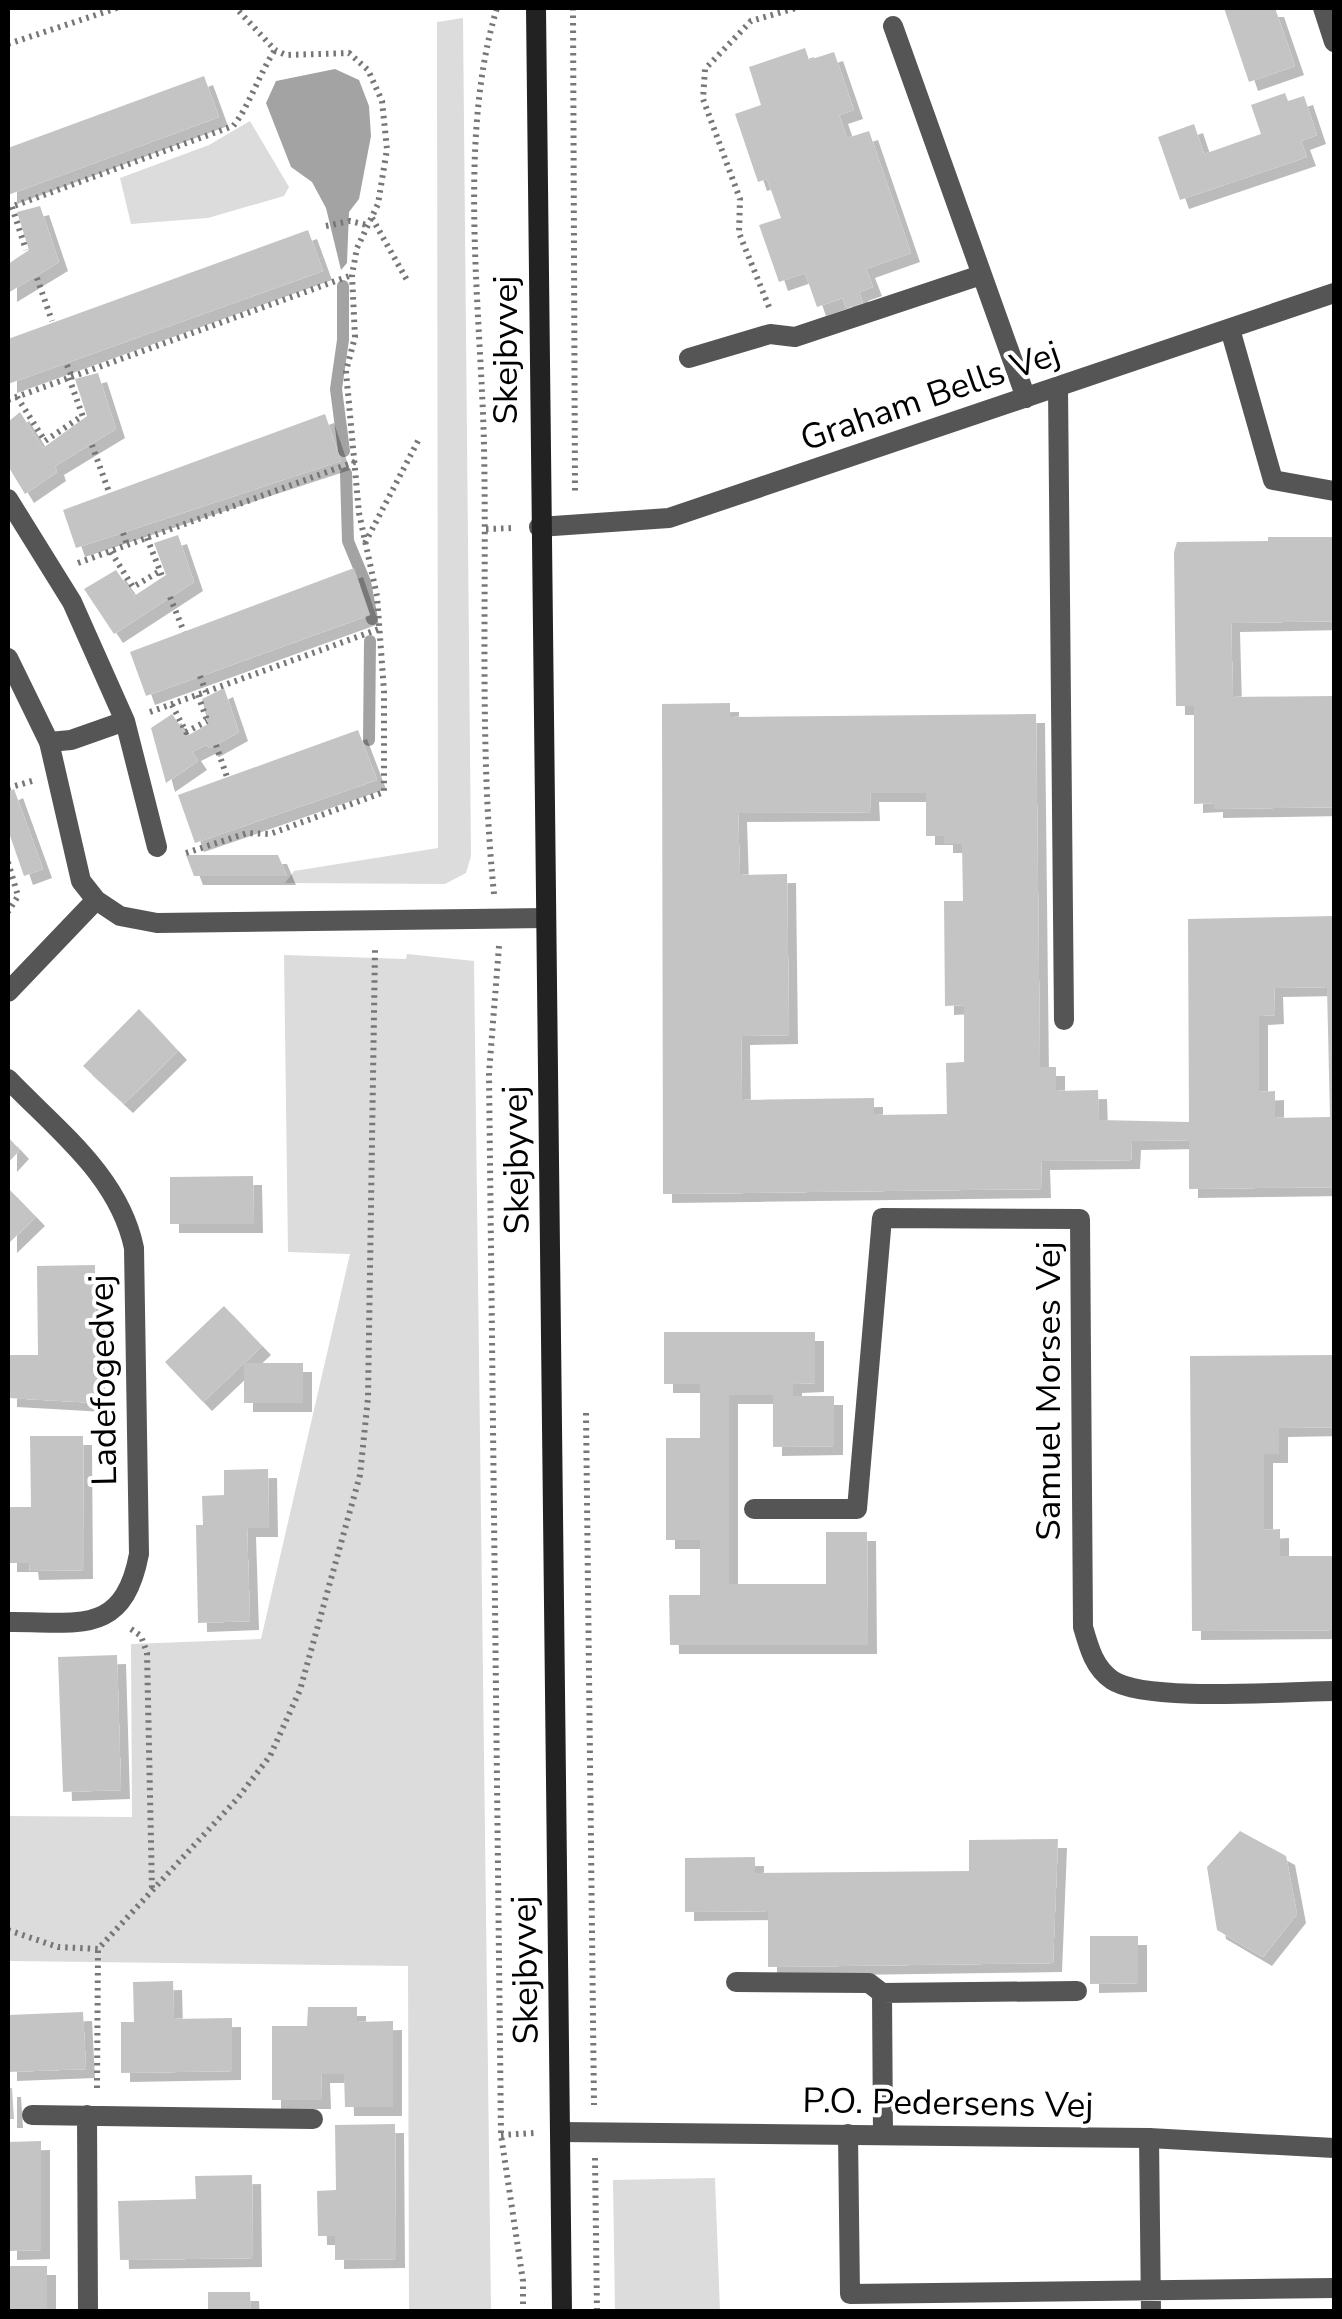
<svg xmlns="http://www.w3.org/2000/svg" width="1342" height="2319" viewBox="0 0 1342 2319" font-family="'Nunito Sans',sans-serif">
<style>
.green{fill:#dcdcdc}
.water{fill:#a3a3a3}
.lines{fill:none;stroke-linecap:round;stroke-linejoin:round}
.stream{stroke:#a3a3a3;stroke-width:12}
.building{fill:#c4c4c4;fill-rule:evenodd;filter:url(#shadow)}
.path{stroke:#777;stroke-width:6;stroke-dasharray:2.5 5;stroke-linecap:butt}
.lane{stroke:#555;stroke-width:20}
.street{stroke:#555;stroke-width:20}
.secondary{stroke:#222;stroke-width:20}
.labels{text-anchor:middle;dominant-baseline:central;stroke-width:8;stroke-linejoin:round;paint-order:stroke}
.street-label{font-size:35px;fill:#000;stroke:#fff}
</style>
<defs>
<filter id="shadow"><feDropShadow dx="9" dy="9" stdDeviation="0" flood-color="#0004"/></filter>
</defs>
<rect width="100%" height="100%" fill="#fff"/>
<path class="green" d="M463,18L471,856L466,873L445,884L285,883L294,871L438,848L437,22Z
M250,121L289,187L284,196L208,218L131,224L120,178L209,145Z
M407,954L474,961L491,2311H409L408,1966L8,1961V1816L132,1817L131,1644L261,1639L350,1254L288,1252L284,955L406,959Z
M715,2178L720,2311H615L613,2180Z"/>
<path class="water" d="M335,69L359,80L369,106L371,136L359,199L349,212L347,263L341,270L326,208L312,182L291,167L266,103L276,81Z"/>
<g class="lines">
<path class="stream" d="M343,286V340L336,389L344,451
M346,473L348,541L365,582L372,619
M369,740L370,641"/>
</g>
<path class="building" d="M1224,8H1275L1295,66L1249,82Z
M805,48L809,60L834,52L854,110L839,115L847,138L869,131L911,253L866,269L873,287L859,292L863,303L846,308L843,298L817,307L805,273L779,282L759,225L781,218L767,179L758,182L735,114L761,105L749,67Z
M204,76L219,117L8,195V148Z
M1285,93L1288,101L1304,96L1317,135L1301,141L1307,157L1180,200L1158,137L1194,124L1204,154L1261,134L1251,105Z
M40,206L59,262L8,293V264L29,250L17,212Z
M308,230L323,271L8,384V339Z
M98,373L116,429L55,466L57,472L25,494L8,466V422L20,412L43,448L87,416L75,379Z
M325,414L341,461L76,548L63,510Z
M178,535L194,582L114,634L84,589L116,570L134,596L166,575L154,543Z
M1268,537H1334V621L1231,623L1233,697L1334,696V807L1214,809V803L1194,804V706H1176L1174,552L1177,542L1268,541Z
M354,568L370,615L146,696L130,652Z
M224,688L239,732L210,748L206,745L192,752L198,761L166,783L151,728L172,714L187,736L208,724L202,699Z
M730,703V717L1036,714L1040,1067H1056V1091L1098,1090L1099,1120L1189,1122L1188,919L1334,916V1187L1189,1189V1140L1132,1141L1131,1160L1041,1161L1042,1189L663,1194L662,704ZM870,793H926V836H944V844H962L963,901H944L945,1006L964,1005V1062L946,1063L947,1114L874,1115V1098L742,1100L741,1036L789,1035L787,874L740,875L738,813L871,812ZM1327,987L1330,1117L1275,1118V1091L1259,1092V1016L1275,1015L1274,988Z
M358,730L377,780L195,843L178,795Z
M14,789L43,869L24,876L8,830V792Z
M186,855H278L287,876H194Z
M139,1009L178,1051L124,1104L83,1066Z
M8,1137L20,1150L8,1163Z
M253,1176L254,1224H170V1177Z
M8,1188L36,1217L8,1244Z
M95,1265L96,1403L8,1398V1355H38L37,1266Z
M224,1306L262,1346L203,1402L165,1362Z
M664,1332H815V1383L793,1384V1396H834V1446L773,1447V1395H729V1584H826V1532H867L868,1645H670L669,1595H700V1540H666V1438H700V1384H664Z
M1334,1355V1427L1279,1428V1454H1264V1530L1280,1529V1556H1334V1630L1192,1631L1190,1356Z
M244,1363H303V1403H244Z
M30,1436H83L84,1570L30,1571L29,1563H8V1507H31Z
M268,1469L269,1528H247L250,1621L198,1623L196,1525H203L202,1496L224,1495V1470Z
M117,1655L121,1790L63,1792L58,1657Z
M1240,1831L1286,1856L1297,1914L1263,1957L1217,1930L1207,1867Z
M1058,1839L1053,1963L768,1967V1911L685,1912V1858L755,1857V1873L969,1871V1840Z
M1090,1936H1138V1983L1090,1984Z
M173,1981L174,2019L232,2018V2071L121,2073V2022H134L133,1982Z
M308,2007H357V2022L393,2021V2107H345L344,2074H321L322,2100H272V2026H307Z
M83,2012L86,2069L8,2072V2015Z
M8,2088H12L14,2119H8Z
M395,2124L396,2259L335,2260V2236H318L317,2191L336,2190L335,2125Z
M41,2141V2250L8,2251V2142Z
M252,2175L253,2258L120,2260L118,2201L196,2199L195,2176Z
M8,2266H47V2312H8Z
M208,2292H250L251,2312H208Z"/>
<g class="lines">
<path class="path" d="M573,8L575,495
M8,44L117,8
M12,207L26,250
M8,208L233,126C248,109 260,72 275,50
M372,218L408,282
M326,226L350,221L367,225
M37,278L52,321
M769,307L739,233L740,199L703,99L705,69L751,21L796,8
M67,365L72,377
M69,378L83,417
M17,397L45,441L82,416
M8,400L352,275
M92,445L109,492
M486,529L514,528
M123,533L127,545
M147,538L162,576
M365,543L419,439
M111,552L133,587L160,571
M78,563L357,461
M170,597L184,632
M200,676L206,692
M198,695L208,723
M172,705L186,732L207,721
M150,712L379,629
M216,745L227,777
M8,788L32,781
M186,853L247,833L270,834L384,792V691L377,596L359,513L346,371L355,337L352,275L357,248L378,204L387,149L382,101L368,70L349,53L286,55L275,50L236,8
M8,862L18,896L8,912
M494,894C479,746 487,594 484,446C481,309 457,138 497,8
M499,946L489,1073L501,2135L523,2281V2312
M586,1413L594,2105
M131,1629L141,1636L147,1653L152,1890
M8,1930L58,1947L98,1949L237,1799L270,1756L300,1690L360,1475L368,1398L375,949
M97,2088L98,1949
M501,2135L534,2133
M595,2158L597,2312"/>
<path class="lane" d="M1323,8L1334,42
M893,26L1026,398
M1230,329L1273,480L1334,491
M689,358L770,334L795,337L981,275
M1058,387L1064,1020
M8,499L72,602L125,721L157,847
M49,742L71,740L125,721
M736,1982L869,1983L882,1993
M848,2134L850,2294L1334,2288
M883,2134L882,1993L1077,1991
M1149,2138L1151,2312"/>
<path class="street" d="M539,527L669,518L1334,293
M8,658L49,742L81,881L96,900L120,916L157,923L545,918
M8,992L96,900
M8,1079C57,1130 119,1176 134,1248L139,1554C123,1638 77,1621 8,1622
M754,1509H857L882,1218L1080,1219L1083,1627C1089,1648 1094,1667 1112,1680C1146,1703 1288,1691 1334,1691
M32,2115L313,2119
M87,2115L88,2312
M560,2132L1149,2138L1334,2148"/>
<path class="secondary" d="M536,8L562,2312"/>
</g>
<g class="labels">
<g class="street-label">
<text transform="translate(505 350) rotate(-90)">Skejbyvej</text>
<text transform="translate(930 396) rotate(-19)">Graham Bells Vej</text>
<text transform="translate(516 1160) rotate(-91)">Skejbyvej</text>
<text transform="translate(103 1380) rotate(-91)">Ladefogedvej</text>
<text transform="translate(1048 1391) rotate(-90)">Samuel Morses Vej</text>
<text transform="translate(525 1970) rotate(-91)">Skejbyvej</text>
<text transform="translate(948 2103) rotate(1)">P.O. Pedersens Vej</text>
</g>
</g>
<rect width="1342" height="2319" fill="none" stroke="#000000" stroke-width="20"/>
</svg>
